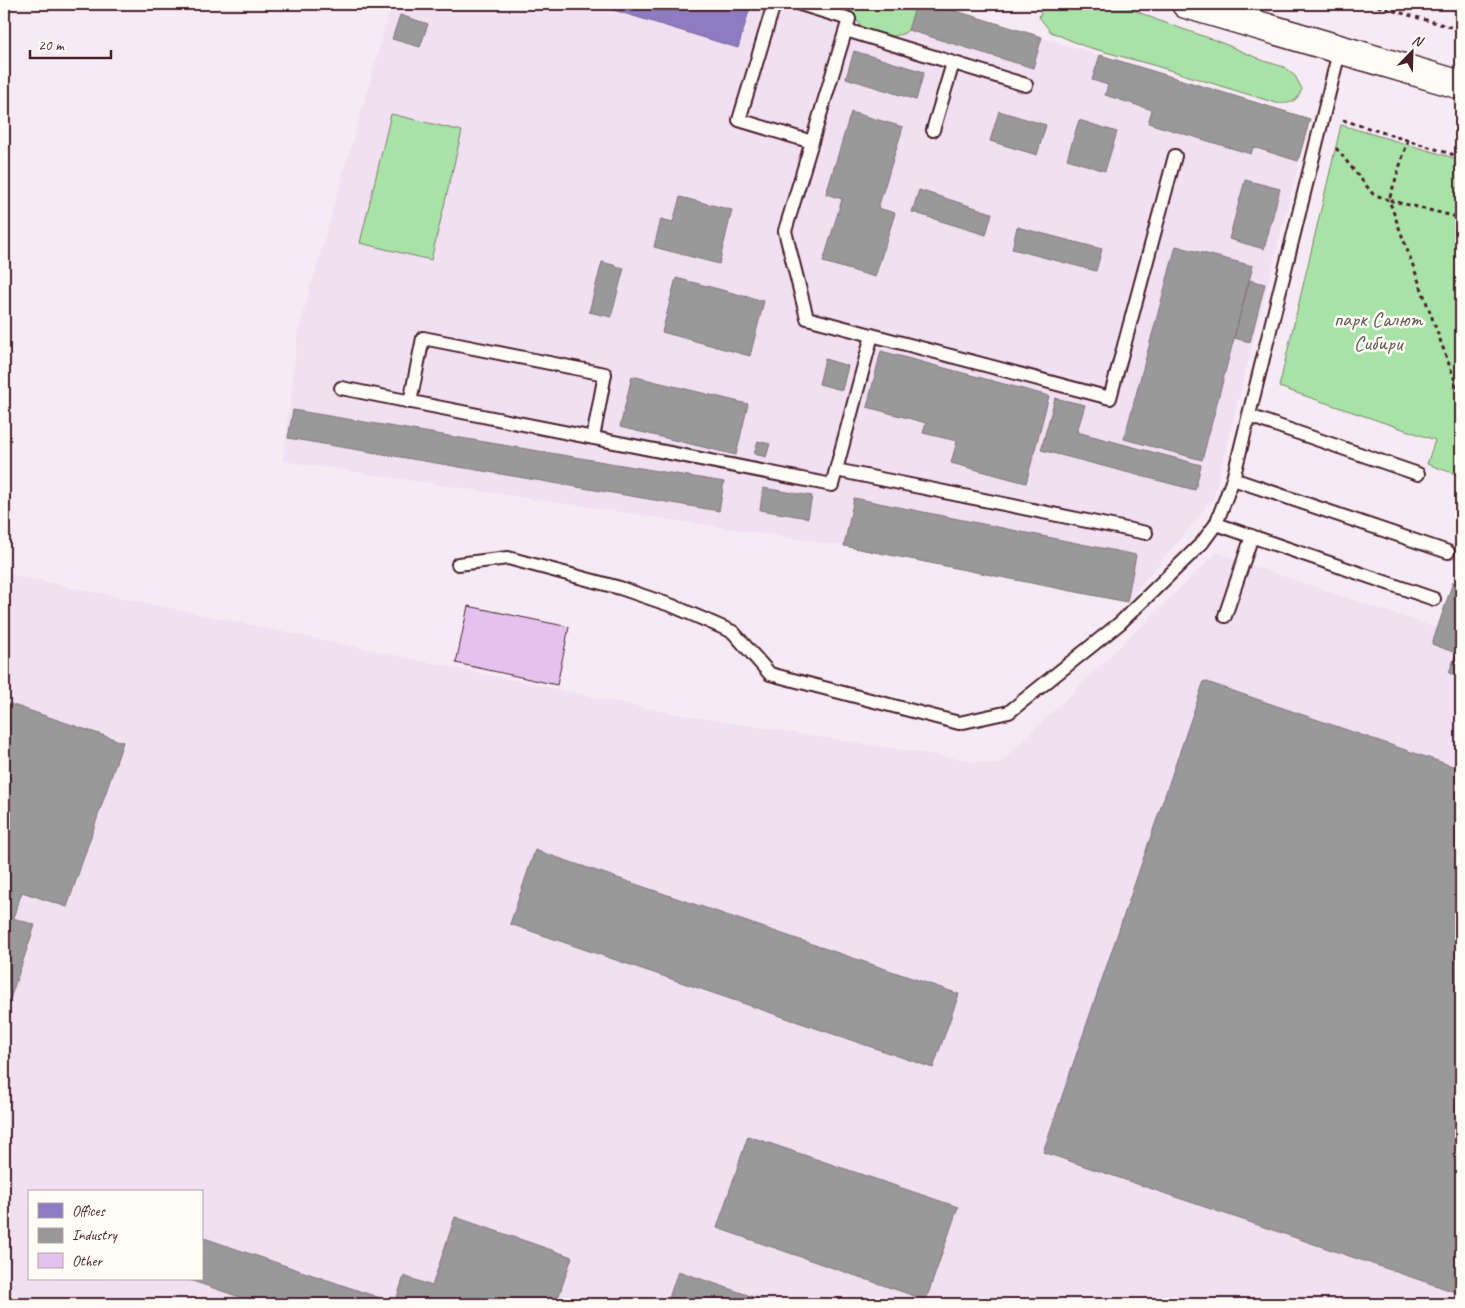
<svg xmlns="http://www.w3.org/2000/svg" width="1465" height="1308" viewBox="0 0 1465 1308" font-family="Caveat,sans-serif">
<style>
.built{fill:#f1dff2;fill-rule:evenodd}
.green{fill:#a9e2a7;stroke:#7a8069}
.offices{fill:#8e7cc3;stroke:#7a6095}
.industry{fill:#999;stroke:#817478}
.building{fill:#e5c2ed;stroke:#4a1f2b}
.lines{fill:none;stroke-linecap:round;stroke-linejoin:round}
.lane-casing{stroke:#4a1f2b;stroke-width:16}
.primary-casing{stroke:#4a1f2b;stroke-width:31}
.path{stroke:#4a1f2b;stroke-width:3;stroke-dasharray:4 4;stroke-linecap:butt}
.lane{stroke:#fdfcf7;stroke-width:12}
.primary{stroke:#fdfcf7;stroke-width:28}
.labels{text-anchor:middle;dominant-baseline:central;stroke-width:5;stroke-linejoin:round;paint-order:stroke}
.park-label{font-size:21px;fill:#665a50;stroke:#fdfcf7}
</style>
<rect width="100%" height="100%" fill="#f6ebf4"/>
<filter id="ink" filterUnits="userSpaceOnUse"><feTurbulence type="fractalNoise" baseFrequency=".02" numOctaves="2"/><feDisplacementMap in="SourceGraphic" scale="10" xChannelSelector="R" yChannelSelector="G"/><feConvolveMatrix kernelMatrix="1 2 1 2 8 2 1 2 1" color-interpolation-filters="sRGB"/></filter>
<g filter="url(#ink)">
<path class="built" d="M392,4H931L1310,119L1213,499L1127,602L844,546L283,461L298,331Z
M1217,552L1243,563L1437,628L1453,582L1461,585V1304H4V573L670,713L998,765ZM29,1192H201V1279H29Z"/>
<path class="green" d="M847,4H916C914,11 912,24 908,30C905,34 898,35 894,36C869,38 857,25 847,4Z
M933,4H971L965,9L942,7Z
M1044,4H1113L1127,7L1157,20L1220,42L1264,61L1284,67L1295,76L1302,89C1296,103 1291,104 1276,103L1156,66L1084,46L1051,32L1039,17Z
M391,114L462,131L431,260L360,243Z
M1341,125L1461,160V476L1427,464L1435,440L1279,387Z"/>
<path class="offices" d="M594,4H751L738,48Z"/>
<path class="industry" d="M916,4H933L1042,37L1033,68L908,30Z
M400,15L428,24L420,47L392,39Z
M854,51L924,72L916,100L846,78Z
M1100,55L1310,119L1298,161L1253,147L1251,154L1148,123L1152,110L1105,95L1108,85L1092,80Z
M999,111L1046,125L1037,155L990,141Z
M851,112L903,127L878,208L895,213L875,277L823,262L842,199L826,194Z
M1079,120L1117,132L1105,171L1067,159Z
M1245,180L1280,189L1264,249L1229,239Z
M919,190L992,213L986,235L912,212Z
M680,197L732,210L719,264L654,247L661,219L673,222Z
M1017,227L1102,249L1096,271L1012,249Z
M1176,246L1253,266L1202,460L1124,439Z
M602,262L624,268L611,317L589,312Z
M676,278L764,301L750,356L662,332Z
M1249,280L1265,284L1250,342L1234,338Z
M881,351L1049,396L1026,483L951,463L957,441L923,433L926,423L867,407Z
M825,359L848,366L842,390L819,384Z
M632,376L748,404L736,455L620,427Z
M1055,398L1085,405L1077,432L1201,465L1195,490L1041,450Z
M293,410L724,482L719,511L288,438Z
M758,441L770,444L766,457L754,454Z
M763,488L812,496L808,518L760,510Z
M854,498L1136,555L1127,602L844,546Z
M1453,582L1461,585V677L1449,673L1456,653L1432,644Z
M1204,681L1461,769V1294L1043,1152Z
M4,702L123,742L67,907L22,892L13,918L35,925L4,1017Z
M535,850L959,994L933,1068L510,924Z
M748,1136L958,1207L926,1300L717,1228Z
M455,1217L572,1257L556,1304H260L187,1279H201V1237L395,1303L404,1276L432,1286Z
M678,1271L774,1304H667Z
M16,1297L36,1304H13Z"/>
<path class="building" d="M468,606L569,627L557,685L456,663Z"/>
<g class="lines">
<defs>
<path id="lane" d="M774,4L739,120L812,142
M800,4L849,19L785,231L807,318L1110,398L1175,156
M846,30L1026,85
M933,130L953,63
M341,388L832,485L872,335
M410,402L423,338L605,374L593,438
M1249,416L1418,474
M836,470L1146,533
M1233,479L1448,552
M1216,524L1434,599
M458,564L508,558L620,588L673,606L733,632L770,674L959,723L1009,712L1120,623L1202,543L1216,524L1233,479L1340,48
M1225,616L1252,536"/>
<path id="primary" d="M1186,4L1461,85"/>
</defs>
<use href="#lane" class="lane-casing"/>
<use href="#primary" class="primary-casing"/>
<path class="path" d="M1370,4L1461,30
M1343,120L1461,157
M1408,140L1389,200L1461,218
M1336,148L1373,194L1389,200L1461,397"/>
<use href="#lane" class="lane"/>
<use href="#primary" class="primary"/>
</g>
</g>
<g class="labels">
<g class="park-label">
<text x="1378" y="319">парк Салют<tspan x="1378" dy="24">Сибири</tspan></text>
</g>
</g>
<rect width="1465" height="1308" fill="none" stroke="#fdfcf7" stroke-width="20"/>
<rect x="10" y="10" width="1445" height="1288" fill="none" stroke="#4a1f2b" stroke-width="2" filter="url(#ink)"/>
<rect x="28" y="1190" width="175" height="90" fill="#fdfcf7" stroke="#b5a4a5"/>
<rect x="38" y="1203" width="25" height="15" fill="#8e7cc3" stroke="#b5a4a5"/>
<text x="72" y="1216" font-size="15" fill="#4a1f2b">Offices</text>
<rect x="38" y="1228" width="25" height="15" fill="#999999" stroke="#b5a4a5"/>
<text x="72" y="1240" font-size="15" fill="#4a1f2b">Industry</text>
<rect x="38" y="1253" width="25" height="15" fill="#e5c2ed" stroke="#b5a4a5"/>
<text x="72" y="1266" font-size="15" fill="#4a1f2b">Other</text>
<g transform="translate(1412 52) rotate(23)" stroke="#fdfcf7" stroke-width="4" paint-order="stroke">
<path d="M0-4L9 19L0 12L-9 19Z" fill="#4a1f2b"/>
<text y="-8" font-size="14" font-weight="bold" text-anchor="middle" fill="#4a1f2b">N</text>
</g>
<path d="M30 50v8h81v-8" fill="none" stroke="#4a1f2b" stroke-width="2.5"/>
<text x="38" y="50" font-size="15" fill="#4a1f2b" stroke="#fdfcf7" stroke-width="4" paint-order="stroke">20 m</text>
</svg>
